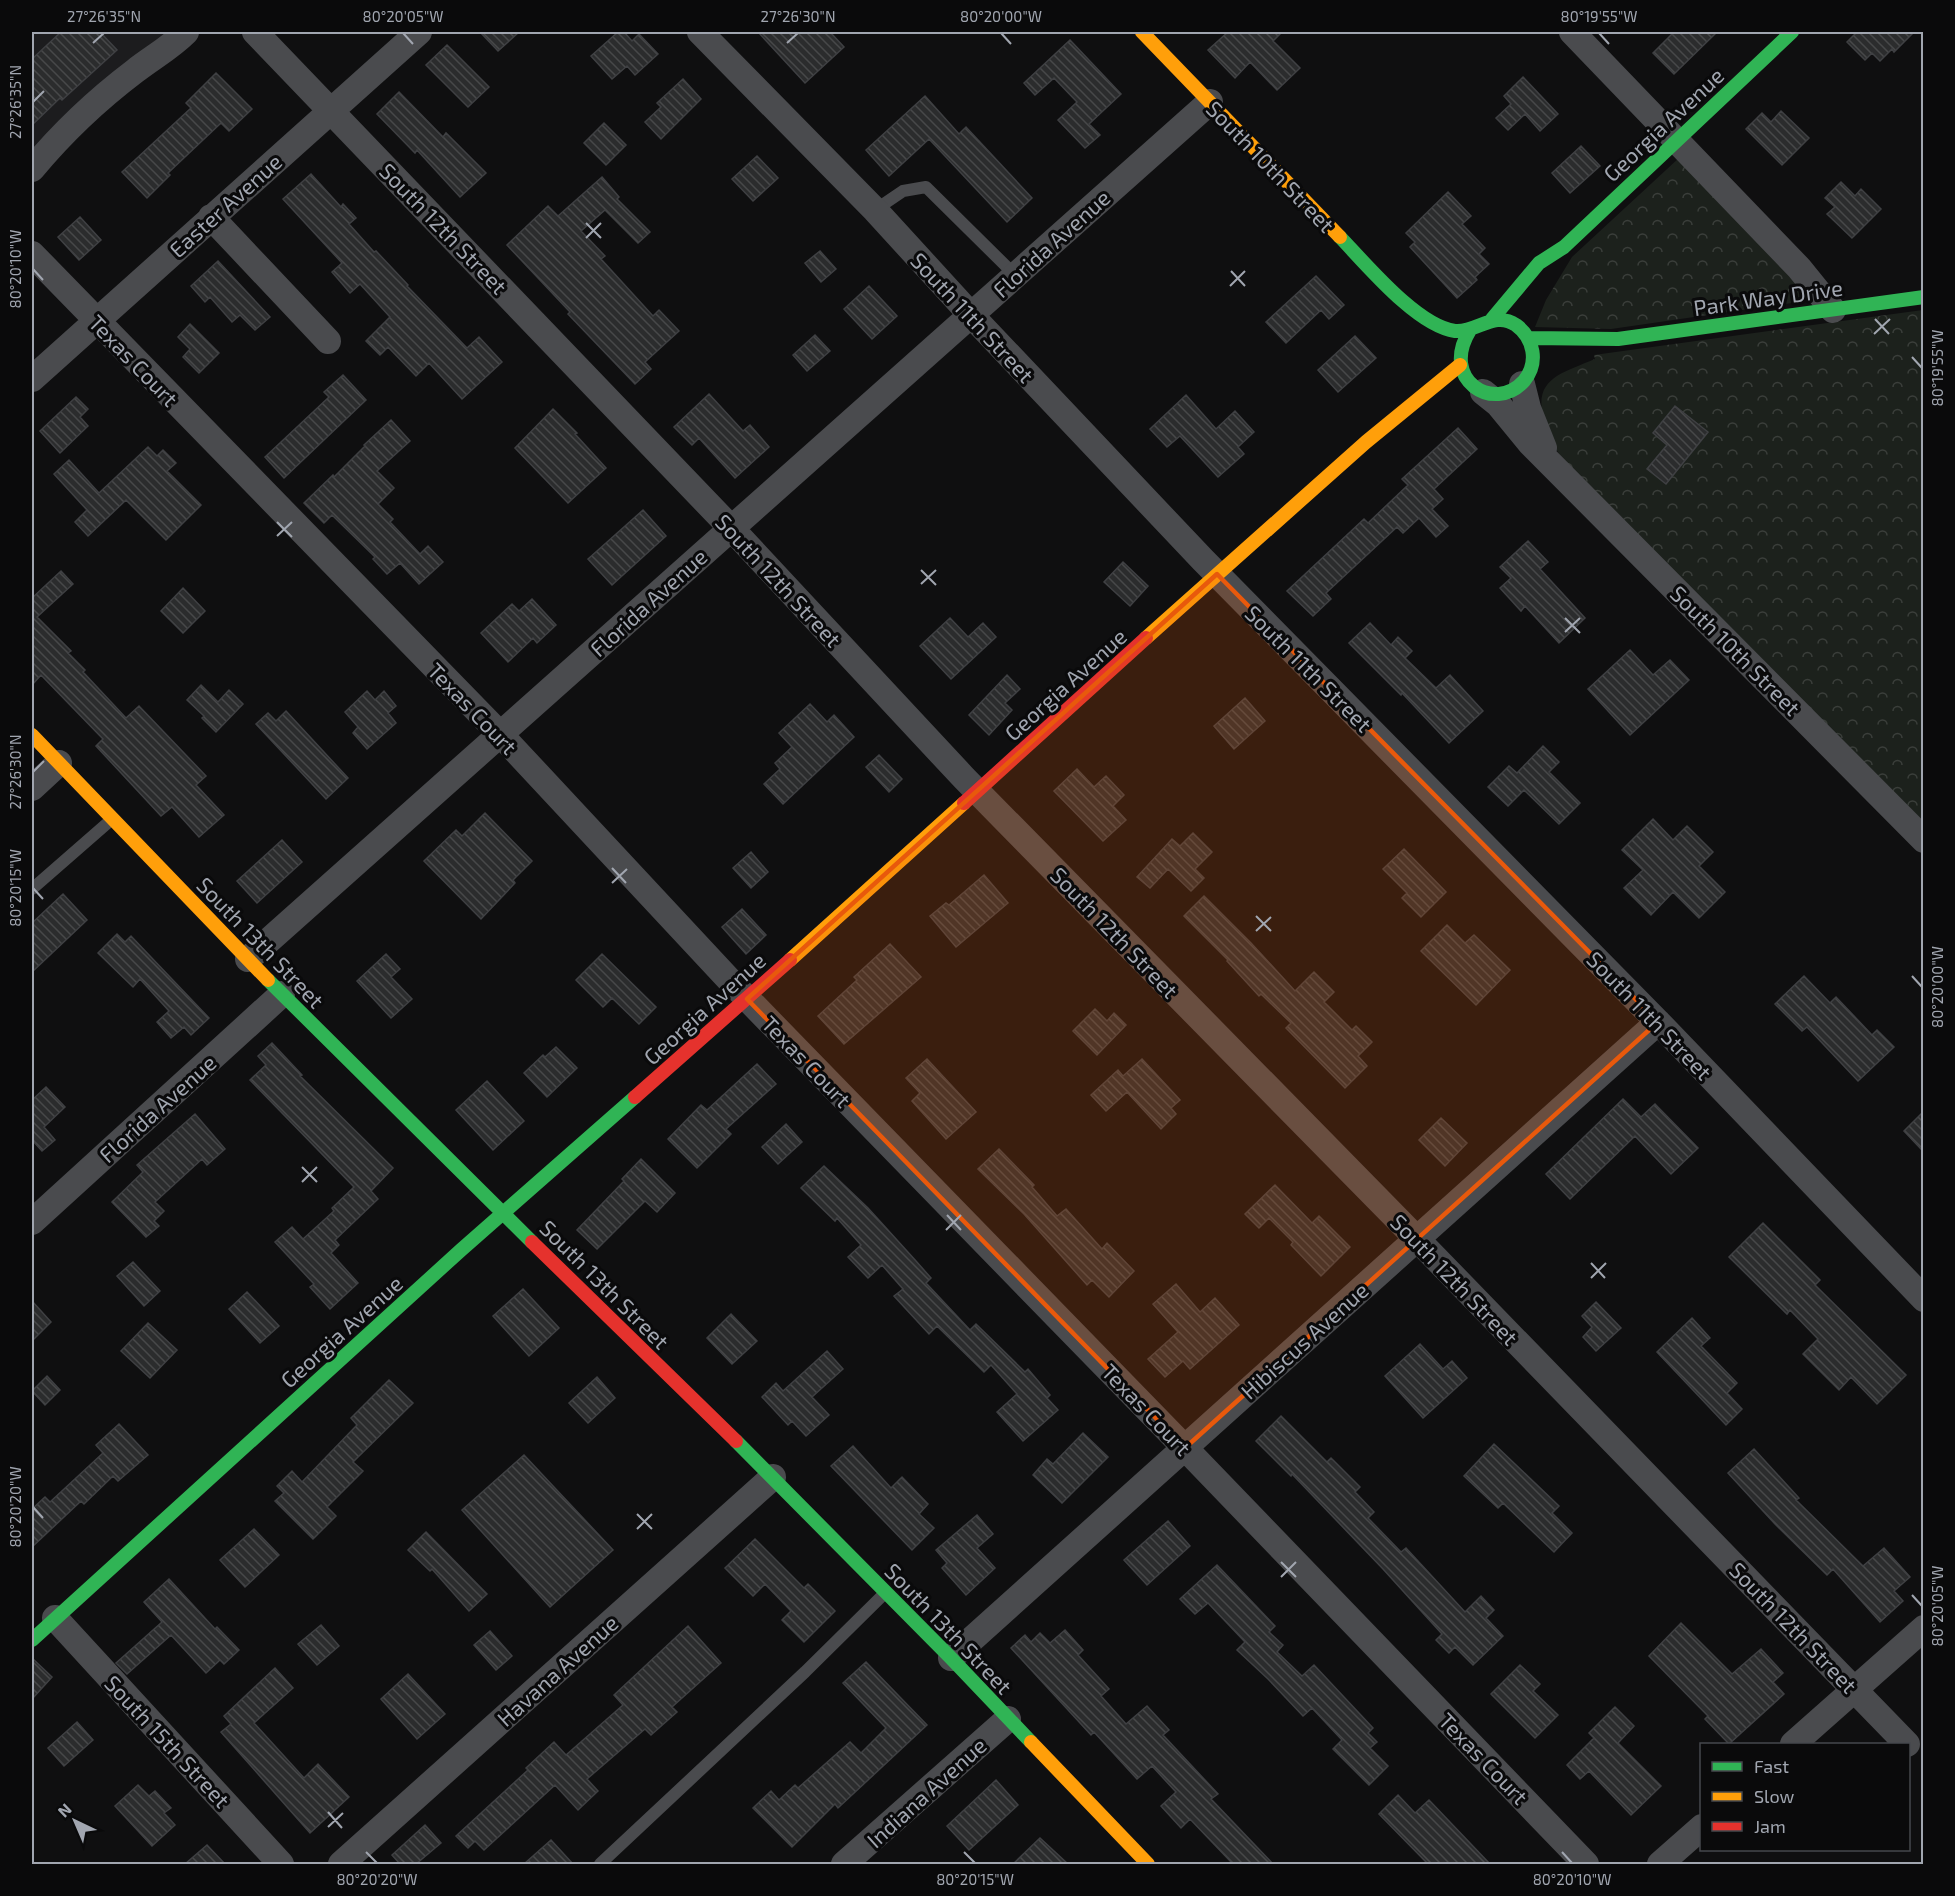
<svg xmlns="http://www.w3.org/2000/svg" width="1955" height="1896" viewBox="0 0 1955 1896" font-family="'Exo 2',sans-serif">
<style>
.built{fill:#1c1c1e}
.forest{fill:url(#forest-crowns)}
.building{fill:url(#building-back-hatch);stroke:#3f4043;stroke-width:1.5}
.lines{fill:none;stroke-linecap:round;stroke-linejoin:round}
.lane{stroke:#4a4b4e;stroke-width:12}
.street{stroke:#4a4b4e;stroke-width:26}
.fast{stroke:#30b455;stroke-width:14}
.slow{stroke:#ff9f0a;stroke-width:14}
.jam{stroke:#e5322d;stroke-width:14}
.marked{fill:#e8590c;fill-opacity:0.2;stroke:#e8590c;stroke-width:4.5;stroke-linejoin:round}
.ticks{fill:none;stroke:#a1a6b0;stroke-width:2}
.labels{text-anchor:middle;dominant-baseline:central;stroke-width:6;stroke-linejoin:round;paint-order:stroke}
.street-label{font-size:22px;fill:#a1a6b0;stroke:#0a0a0b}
.neatline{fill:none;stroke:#a1a6b0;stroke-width:2}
.ticks-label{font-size:15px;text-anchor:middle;fill:#a1a6b0}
</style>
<defs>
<pattern id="forest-crowns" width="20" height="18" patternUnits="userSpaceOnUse" patternTransform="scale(1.5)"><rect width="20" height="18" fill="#1c211c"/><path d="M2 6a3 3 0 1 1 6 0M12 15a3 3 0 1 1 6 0" fill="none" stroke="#3a3e3a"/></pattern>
<pattern id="building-back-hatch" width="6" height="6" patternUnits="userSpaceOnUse" patternTransform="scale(1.5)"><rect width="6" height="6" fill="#2b2c2d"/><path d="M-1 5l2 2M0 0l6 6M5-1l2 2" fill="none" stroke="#474849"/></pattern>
</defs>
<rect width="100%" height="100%" fill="#0f0f10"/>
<path class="built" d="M32,32H169L74,108L32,150Z"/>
<path class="forest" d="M1679,158L1812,300L1611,329L1535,327L1546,300L1572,257Z
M1923,310V827L1564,461C1555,449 1550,438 1545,423C1531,379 1560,374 1595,359L1594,355Z"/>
<path class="building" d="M61,32H100L117,50L62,100L60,98L32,125V59Z
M480,32H519L498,51Z
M618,32H624L632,41L639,34L658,54L635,75L627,66L612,79L591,56Z
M758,32H830L844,47L805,83Z
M1228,32H1282L1273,41L1300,68L1277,90L1250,62L1235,78L1208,50Z
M1674,32H1717L1674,74L1653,53Z
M1857,32H1914L1894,52L1892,49L1880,61L1872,53L1865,60L1847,42Z
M1070,40L1121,94L1089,124L1100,135L1085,148L1058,120L1077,102L1054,78L1035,95L1024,83Z
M447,45L489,87L468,107L426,65Z
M216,73L252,109L229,131L221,123L168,173L170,175L147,198L122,172L191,108L186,103Z
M1523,77L1558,114L1540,131L1525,114L1508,130L1496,118L1511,104L1504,96Z
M683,79L701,99L661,139L645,122L661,107L657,103Z
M399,92L443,137L446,133L486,173L460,197L417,150L415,153L377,114Z
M925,96L959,134L966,127L1032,198L1007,222L929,139L889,176L866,150Z
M1781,111L1809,138L1782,165L1746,129L1762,113L1771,122Z
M604,123L626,145L606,165L584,143Z
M1581,146L1600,166L1570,193L1552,173Z
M757,156L778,178L753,201L732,179Z
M311,174L341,207L343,204L356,218L349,224L374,252L376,251L408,285L407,286L467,348L479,337L502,362L462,399L429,363L416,376L388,347L380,355L366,341L390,317L360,284L350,293L332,272L342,263L283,199Z
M602,177L619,197L617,199L650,232L638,243L605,210L581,231L605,256L601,259L653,316L659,310L679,331L645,362L651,369L635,384L568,314L570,312L507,245L548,206L558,216Z
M1841,182L1855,196L1861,189L1881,209L1852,238L1827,214L1835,207L1825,198Z
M1448,192L1471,216L1462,224L1485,248L1479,254L1489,264L1475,277L1477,280L1457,298L1410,247L1415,242L1406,233Z
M80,217L101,240L79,260L58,237Z
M820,251L836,269L821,282L805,263Z
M218,261L270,317L255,330L240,315L232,322L210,297L205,302L191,286Z
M1316,276L1344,305L1329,319L1321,310L1286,343L1266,322Z
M869,286L897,316L872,339L844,309Z
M190,324L219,353L199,373L183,357L190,349L178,337Z
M815,335L830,351L807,371L793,355Z
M1355,336L1376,358L1338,392L1318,370Z
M343,375L366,400L284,478L265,457L329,397L324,392Z
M709,394L743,431L750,425L769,447L735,478L699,438L692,445L674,427Z
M1186,395L1216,429L1235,411L1254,432L1238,447L1244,454L1218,477L1180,436L1167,447L1150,429Z
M76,397L88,409L80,417L88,426L60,453L40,431Z
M1675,406L1708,432L1666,484L1647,469L1667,445L1653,433Z
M553,409L577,433L575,434L606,468L568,503L515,448Z
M391,420L410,441L377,471L394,488L378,504L393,519L390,522L420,554L428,546L443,562L419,584L400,563L387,574L373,559L375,557L332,515L324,523L304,503L333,475L334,477L365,446L364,445Z
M1458,428L1477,449L1434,489L1443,499L1432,509L1448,526L1436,537L1419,518L1403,533L1397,527L1326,593L1331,599L1313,616L1287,591L1364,519L1368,523L1408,485L1402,479Z
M148,447L157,456L163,450L176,463L167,471L201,505L166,540L126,500L88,536L75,522L87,510L54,474L69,460L99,493Z
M643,510L666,536L612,585L588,559Z
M1528,541L1548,562L1540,569L1585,618L1559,643L1525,606L1521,611L1500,588L1511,578L1500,567Z
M1123,562L1148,586L1130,606L1104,582Z
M61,571L73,584L37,617L71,651L68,653L85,670L83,672L126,718L139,706L206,776L196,785L224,815L199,837L172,807L161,816L96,746L103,739L41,675L32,685V598Z
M183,588L205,611L183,633L161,611Z
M532,599L556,625L537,643L533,638L508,662L481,633L512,604L519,611Z
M950,618L968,637L983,623L996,637L951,679L920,646Z
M1370,623L1391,645L1398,637L1412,651L1405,658L1436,688L1450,675L1483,711L1449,743L1402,693L1401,695L1349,643Z
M1630,650L1653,675L1670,660L1689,680L1630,735L1588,689Z
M1007,675L1020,689L1005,703L1012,710L989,735L969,715Z
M201,685L218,702L229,690L243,704L216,732L202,718L204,716L187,700Z
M367,691L375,700L384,691L396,706L388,713L396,723L367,749L353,733L358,727L345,712Z
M1245,698L1265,721L1234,749L1214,726Z
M810,704L827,722L834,715L854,737L783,804L764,784L780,769L775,763L792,747L779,733Z
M286,711L348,778L326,799L256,724L268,713L276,721Z
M1543,746L1559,762L1549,772L1580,803L1559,824L1524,790L1508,806L1488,787L1509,766L1517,773Z
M879,755L902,779L889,792L866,767Z
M1077,769L1094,787L1106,776L1124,795L1113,806L1126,820L1103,841L1054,791Z
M485,813L532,861L513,880L515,883L481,919L424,861L456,830L462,836Z
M1653,819L1673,840L1687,826L1713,852L1699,866L1725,892L1699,918L1673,892L1651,915L1624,888L1643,870L1622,850Z
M1193,833L1212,852L1195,869L1204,878L1191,891L1168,869L1150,888L1137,877L1172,839L1180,846Z
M282,840L302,862L257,903L237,881Z
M1404,849L1446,892L1421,917L1402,898L1407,893L1383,869Z
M751,852L768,872L751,888L733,868Z
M984,875L1008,903L956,947L930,916L946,903L949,905Z
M63,894L87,920L32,972V923Z
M1204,896L1251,943L1295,991L1314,972L1334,992L1324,1002L1352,1030L1356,1026L1372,1042L1358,1056L1367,1066L1345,1088L1286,1028L1291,1023L1261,994L1259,996L1227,961L1228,960L1184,916Z
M742,909L766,935L746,954L722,927Z
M1447,925L1465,943L1474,935L1510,970L1476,1005L1421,951Z
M117,934L125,942L131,936L209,1018L191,1035L184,1027L171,1038L157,1022L169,1011L140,979L133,987L98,953Z
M890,944L921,977L844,1044L818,1016L857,980L854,977Z
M386,954L400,969L391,977L412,999L391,1018L357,981Z
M602,954L656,1007L639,1024L612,998L603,1007L576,980Z
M1804,976L1830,1003L1836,997L1872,1035L1877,1030L1894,1047L1858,1081L1807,1027L1802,1031L1775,1004Z
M1095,1009L1107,1021L1114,1013L1126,1025L1097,1055L1073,1031Z
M272,1043L302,1075L300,1076L393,1168L371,1191L378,1199L335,1240L339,1245L331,1253L358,1283L330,1309L310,1287L314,1284L275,1242L292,1227L303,1239L334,1211L332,1208L354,1187L250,1080L266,1065L258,1056Z
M556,1047L577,1068L547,1097L524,1073L543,1055L545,1057Z
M927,1059L976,1112L946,1139L912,1101L920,1093L906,1078Z
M1142,1059L1180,1100L1171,1108L1176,1114L1161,1129L1127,1092L1106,1111L1091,1095L1118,1070L1123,1076Z
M757,1064L776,1084L726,1129L731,1134L697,1168L668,1139L701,1105L707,1110Z
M487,1081L524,1121L493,1150L456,1110Z
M46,1087L65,1107L44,1127L55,1140L42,1151L32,1140V1100Z
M1623,1099L1641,1117L1655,1104L1698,1148L1671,1174L1635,1136L1570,1199L1546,1174Z
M1923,1112V1151L1904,1131Z
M195,1114L225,1149L207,1165L202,1159L155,1202L164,1211L154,1221L159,1226L146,1237L112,1202L143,1172L137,1165Z
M1441,1118L1467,1143L1445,1166L1419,1140Z
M786,1124L802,1142L778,1164L762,1147Z
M999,1149L1034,1185L1032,1187L1057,1216L1066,1209L1102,1249L1107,1243L1134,1271L1109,1297L1092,1280L1087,1285L1024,1214L978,1169Z
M641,1159L675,1193L657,1212L645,1201L597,1249L577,1230L624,1181L622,1179Z
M824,1166L868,1208L916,1261L931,1278L926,1283L970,1330L976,1324L1025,1372L1028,1369L1050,1395L1047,1398L1058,1410L1023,1441L997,1412L1017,1394L991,1365L984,1372L937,1326L929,1334L894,1296L903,1289L882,1265L868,1278L848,1257L861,1245L837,1218L835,1221L801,1188Z
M1275,1185L1312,1223L1319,1216L1350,1247L1321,1276L1291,1245L1293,1242L1269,1218L1259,1228L1245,1214Z
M1763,1223L1820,1280L1815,1285L1906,1375L1877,1404L1851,1377L1839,1390L1803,1354L1818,1339L1790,1310L1787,1314L1729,1257Z
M133,1262L160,1291L144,1306L117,1276Z
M1176,1284L1200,1312L1215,1298L1239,1325L1190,1369L1183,1361L1165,1377L1148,1359L1178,1332L1153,1304Z
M523,1289L559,1328L529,1356L493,1316Z
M247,1292L279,1326L260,1343L229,1309Z
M32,1301L51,1322L32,1341Z
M1596,1302L1621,1328L1596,1351L1583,1337L1592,1327L1582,1316Z
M731,1314L757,1341L732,1364L707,1338Z
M1692,1318L1710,1338L1701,1346L1737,1383L1727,1393L1742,1409L1726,1425L1657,1352Z
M148,1323L177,1350L150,1378L121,1351Z
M1420,1344L1443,1369L1452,1361L1467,1378L1423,1418L1385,1376Z
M827,1351L843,1369L812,1397L829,1415L806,1436L792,1421L788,1425L762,1397L776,1383L783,1391Z
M47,1376L60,1390L45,1405L32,1391Z
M597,1377L615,1398L588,1423L569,1403Z
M389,1380L413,1403L353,1462L363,1471L327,1507L336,1516L313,1539L275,1501L284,1493L277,1486L292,1471L302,1482L357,1425L351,1418Z
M1281,1416L1327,1462L1331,1458L1360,1487L1355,1492L1374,1512L1368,1518L1401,1552L1406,1548L1465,1612L1481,1596L1494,1610L1486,1618L1503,1636L1473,1665L1455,1647L1449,1653L1436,1640L1442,1634L1383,1569L1292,1474L1291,1476L1256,1441Z
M119,1424L148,1455L118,1481L113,1476L84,1504L81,1501L32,1547V1509L45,1497L50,1502L103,1453L96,1445Z
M1083,1433L1108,1457L1062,1503L1033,1475L1047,1459L1053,1464Z
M1494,1444L1559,1506L1552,1513L1572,1533L1554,1552L1503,1503L1498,1508L1464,1476Z
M853,1446L891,1488L902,1477L928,1504L919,1514L934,1528L912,1550L831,1466Z
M1754,1449L1799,1498L1796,1500L1863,1566L1884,1548L1910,1577L1894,1591L1903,1601L1880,1622L1833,1569L1827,1575L1775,1524L1728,1473Z
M524,1455L613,1550L550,1607L462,1510Z
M977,1515L993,1534L977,1548L995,1568L966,1595L942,1568L947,1563L936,1550Z
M1168,1521L1190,1546L1147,1585L1124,1560Z
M254,1529L279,1555L245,1587L220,1560Z
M426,1532L487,1594L469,1611L432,1569L430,1571L408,1550Z
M755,1539L804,1588L808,1584L835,1611L804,1642L782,1620L791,1611L765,1584L753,1596L725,1568Z
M1217,1565L1275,1626L1269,1632L1283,1645L1277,1652L1302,1676L1314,1665L1373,1728L1368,1733L1377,1742L1370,1748L1388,1766L1369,1785L1333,1749L1342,1740L1312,1708L1303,1716L1268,1679L1237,1650L1245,1642L1208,1603L1195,1614L1180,1599Z
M169,1579L215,1629L217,1627L239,1650L224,1664L220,1660L206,1673L171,1635L127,1674L116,1663L162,1622L144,1602Z
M1681,1623L1732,1674L1761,1649L1783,1673L1773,1682L1784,1694L1729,1744L1705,1719L1708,1716L1649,1656Z
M321,1625L339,1646L317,1665L298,1644Z
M688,1626L721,1663L672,1707L677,1712L651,1735L645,1729L587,1779L598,1791L578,1810L555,1785L484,1850L475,1841L468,1848L456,1836L528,1770L526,1768L554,1742L566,1755L623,1705L614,1695Z
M1065,1630L1083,1650L1078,1655L1109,1689L1101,1696L1126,1724L1147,1706L1169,1730L1163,1735L1218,1794L1211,1799L1273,1864H1233L1190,1819L1181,1828L1161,1806L1176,1792L1152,1766L1137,1779L1094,1732L1091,1735L1011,1648L1025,1635L1031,1642L1040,1633L1050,1643Z
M490,1631L512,1656L496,1670L474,1645Z
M32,1658L52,1677L32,1699Z
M866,1662L927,1725L838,1808L835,1804L792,1847L753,1808L771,1791L779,1800L795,1785L798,1788L850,1742L861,1753L886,1728L843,1683Z
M1520,1665L1540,1684L1533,1691L1558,1715L1535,1738L1491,1694Z
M275,1668L293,1688L254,1723L304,1778L318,1764L349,1797L310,1833L221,1732L231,1724L224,1716Z
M408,1674L445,1714L417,1739L381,1699Z
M1615,1707L1634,1726L1618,1743L1661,1786L1631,1815L1589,1771L1580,1779L1567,1765L1594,1738L1589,1733Z
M77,1722L93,1740L64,1766L48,1748Z
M996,1780L1018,1805L969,1850L947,1826Z
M138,1785L149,1796L155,1791L171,1808L164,1813L175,1825L152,1846L115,1806Z
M1398,1795L1415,1813L1429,1800L1490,1864H1428L1379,1814Z
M425,1825L441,1843L416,1864H400L392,1855Z
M1040,1838L1068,1864H1013Z
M551,1840L573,1864H524Z
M207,1845L225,1864H185Z"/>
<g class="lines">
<path class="lane" d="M875,210L903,191L926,187L1015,275
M32,889L111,820
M600,1864L805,1672L886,1592"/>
<path class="street" d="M255,32L731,528L964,778L1417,1239L1907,1744
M700,32L875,210L971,315L1203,560L1658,1022L1924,1299
M1572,32L1799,268L1833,310
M32,169C62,133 98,99 135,71C153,57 170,48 186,32
M211,217L328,341
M32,254L500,734L734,985L1185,1448L1586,1864
M32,379L419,32
M1522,384L1528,408L1544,448
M1483,392L1498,404L1530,443L1924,840
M32,788L59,763
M248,959L1210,102
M32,1222L282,994
M55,1618L281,1864
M951,1658L1658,1022
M1793,1744L1924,1628
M341,1864L773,1477
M844,1864L1008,1719
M1660,1864L1702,1827"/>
<path class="fast" d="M1340,237C1366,264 1417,326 1455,331C1477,333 1494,310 1516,325C1534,338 1539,363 1524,381C1494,414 1439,380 1470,330
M1492,319L1539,263L1564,247L1792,32
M1529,338L1618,339L1924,297
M268,980L532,1242
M736,1441L951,1658L1031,1742
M32,1640L461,1250L635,1097"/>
<path class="slow" d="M1142,32L1340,237
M1146,638L1366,442L1460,365
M32,735L268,980
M790,960L964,803
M1031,1742L1148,1864"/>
<path class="jam" d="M964,803L1146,638
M635,1097L790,960
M532,1242L736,1441"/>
</g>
<path class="marked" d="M1217,574L1658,1022L1185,1448L747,999Z"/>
<path class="ticks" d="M403,33L413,44M1001,33L1011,44M1599,33L1609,44M93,43L104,33M787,43L798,33M33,102L44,91M586,223L601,238M586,238L601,223M33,269L43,280M1231,271L1245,286M1230,286L1245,271M1875,319L1889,334M1874,334L1890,319M1912,357L1922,368M277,522L292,537M277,536L292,522M921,570L936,585M921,584L936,570M1565,618L1580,633M1565,632L1580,618M33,772L44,761M612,868L626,883M612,883L627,869M33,888L43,899M1256,916L1271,931M1256,931L1271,917M1912,976L1922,987M302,1167L317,1182M302,1182L317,1167M947,1215L961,1230M946,1230L961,1215M1591,1263L1605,1278M1591,1278L1606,1263M33,1507L43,1518M637,1514L652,1529M637,1529L652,1514M1281,1562L1296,1577M1281,1577L1296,1562M1912,1595L1922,1606M328,1812L342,1828M328,1827L343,1813M366,1852L377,1863M964,1852L975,1863M1562,1852L1572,1863"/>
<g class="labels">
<g class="street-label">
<text transform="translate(1663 124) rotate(-43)">Georgia Avenue</text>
<text transform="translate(1271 166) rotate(46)">South 10th Street</text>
<text transform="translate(225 205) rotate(-42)">Easter Avenue</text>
<text transform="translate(444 228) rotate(46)">South 12th Street</text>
<text transform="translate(1051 243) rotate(-42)">Florida Avenue</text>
<text transform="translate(1768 297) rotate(-8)">Park Way Drive</text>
<text transform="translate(973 317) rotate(47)">South 11th Street</text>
<text transform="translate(134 360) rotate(46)">Texas Court</text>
<text transform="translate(779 580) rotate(47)">South 12th Street</text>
<text transform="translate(648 602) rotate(-42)">Florida Avenue</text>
<text transform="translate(1736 650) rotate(45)">South 10th Street</text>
<text transform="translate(1309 668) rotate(45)">South 11th Street</text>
<text transform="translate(1065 684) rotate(-42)">Georgia Avenue</text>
<text transform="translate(473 708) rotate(46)">Texas Court</text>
<text transform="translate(1115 932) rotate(46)">South 12th Street</text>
<text transform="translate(261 942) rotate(46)">South 13th Street</text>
<text transform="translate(704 1008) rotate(-42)">Georgia Avenue</text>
<text transform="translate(1650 1015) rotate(46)">South 11th Street</text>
<text transform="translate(807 1061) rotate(46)">Texas Court</text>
<text transform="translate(157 1108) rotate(-42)">Florida Avenue</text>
<text transform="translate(1455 1279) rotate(46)">South 12th Street</text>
<text transform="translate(605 1284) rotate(45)">South 13th Street</text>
<text transform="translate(341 1331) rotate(-42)">Georgia Avenue</text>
<text transform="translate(1304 1340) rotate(-42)">Hibiscus Avenue</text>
<text transform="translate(1147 1409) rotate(46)">Texas Court</text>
<text transform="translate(1794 1627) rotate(46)">South 12th Street</text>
<text transform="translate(949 1628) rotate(46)">South 13th Street</text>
<text transform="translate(557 1670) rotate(-42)">Havana Avenue</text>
<text transform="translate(168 1741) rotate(47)">South 15th Street</text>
<text transform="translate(1484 1758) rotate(46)">Texas Court</text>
<text transform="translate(926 1792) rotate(-42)">Indiana Avenue</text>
</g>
</g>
<rect width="1955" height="1896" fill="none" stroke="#0a0a0b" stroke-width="66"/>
<rect x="1700" y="1743" width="210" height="108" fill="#0a0a0b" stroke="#46484d" stroke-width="1.5"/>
<rect x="1712" y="1762" width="30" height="9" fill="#30b455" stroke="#46484d" stroke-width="1.5"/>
<text x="1754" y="1773" font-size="18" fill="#a1a6b0">Fast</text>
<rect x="1712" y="1792" width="30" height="9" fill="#ff9f0a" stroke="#46484d" stroke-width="1.5"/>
<text x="1754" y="1803" font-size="18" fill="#a1a6b0">Slow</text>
<rect x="1712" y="1822" width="30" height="9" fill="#e5322d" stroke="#46484d" stroke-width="1.5"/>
<text x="1754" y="1833" font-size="18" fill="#a1a6b0">Jam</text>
<g transform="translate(75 1821) rotate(316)" stroke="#0a0a0b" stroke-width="4.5" paint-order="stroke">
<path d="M0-4.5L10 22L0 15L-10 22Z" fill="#a1a6b0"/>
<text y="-9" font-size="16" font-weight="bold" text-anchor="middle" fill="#a1a6b0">N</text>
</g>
<rect x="33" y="33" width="1889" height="1830" class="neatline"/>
<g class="ticks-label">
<text x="104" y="22">27°26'35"N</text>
<text x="403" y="22">80°20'05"W</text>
<text x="798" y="22">27°26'30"N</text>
<text x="1001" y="22">80°20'00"W</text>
<text x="1599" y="22">80°19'55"W</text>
<text transform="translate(16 102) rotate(-90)" y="5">27°26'35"N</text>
<text transform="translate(16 269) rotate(-90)" y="5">80°20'10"W</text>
<text transform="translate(1938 368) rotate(-90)" y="5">80°19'55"W</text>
<text transform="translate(16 772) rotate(-90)" y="5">27°26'30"N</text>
<text transform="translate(16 888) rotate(-90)" y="5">80°20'15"W</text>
<text transform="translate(1938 987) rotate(-90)" y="5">80°20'00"W</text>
<text transform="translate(16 1507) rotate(-90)" y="5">80°20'20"W</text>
<text transform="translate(1938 1606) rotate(-90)" y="5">80°20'05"W</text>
<text x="377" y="1885">80°20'20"W</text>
<text x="975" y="1885">80°20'15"W</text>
<text x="1572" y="1885">80°20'10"W</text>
</g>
</svg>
